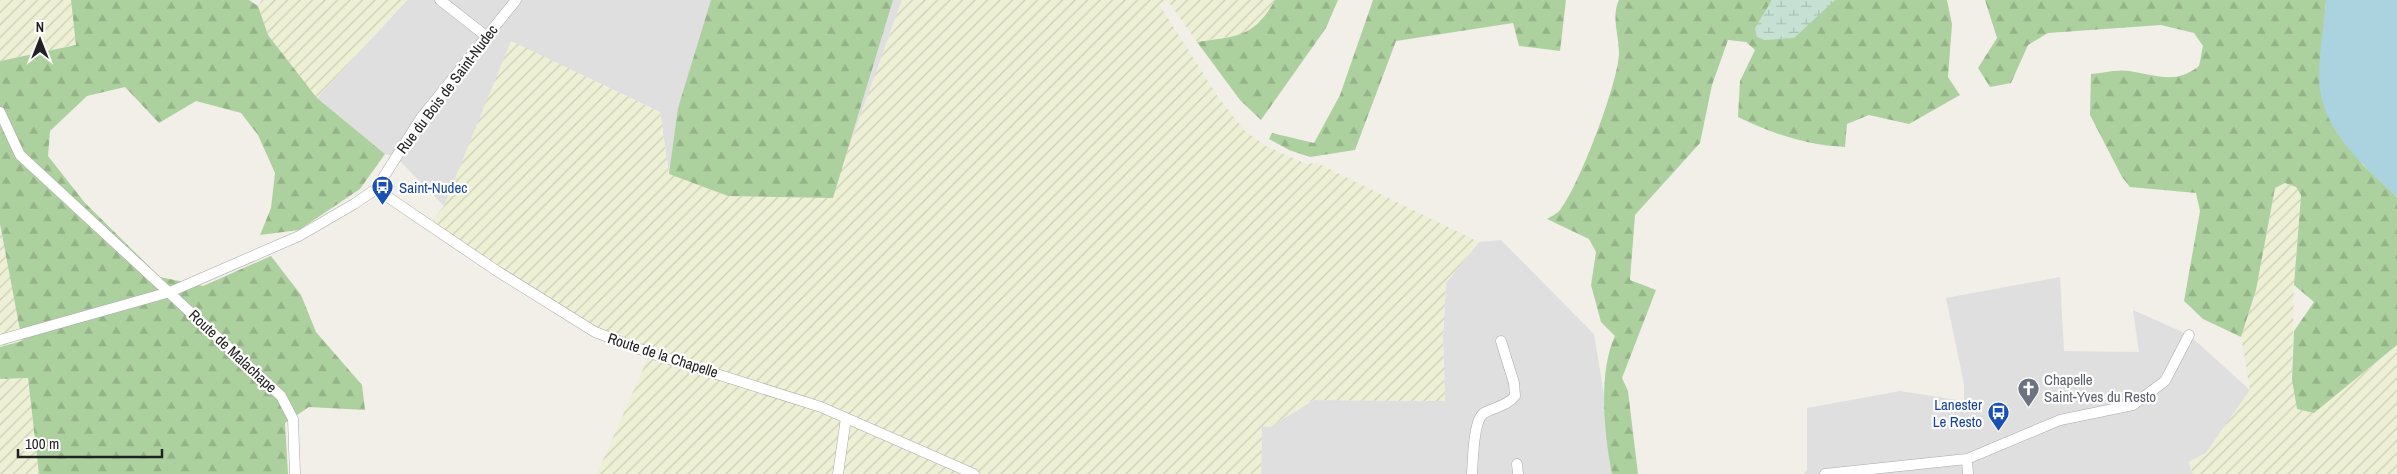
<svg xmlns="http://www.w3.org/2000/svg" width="2397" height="474" viewBox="0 0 2397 474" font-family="'Archivo Narrow',sans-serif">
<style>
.residential{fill:#e0dfdf}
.farmland{fill:url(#farmland-furrows)}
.forest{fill:url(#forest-firs)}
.wetland{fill:url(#wetland-marsh)}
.water{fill:#aad3df}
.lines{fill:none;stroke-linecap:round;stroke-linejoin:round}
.minor-casing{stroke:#a9a9a9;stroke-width:11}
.minor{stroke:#fff;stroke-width:10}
.labels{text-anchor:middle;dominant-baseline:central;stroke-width:4.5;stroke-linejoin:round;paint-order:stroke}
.street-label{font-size:15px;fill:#222;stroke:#fff}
.transit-label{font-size:15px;fill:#164399;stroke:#fff;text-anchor:start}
.worship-label{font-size:15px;fill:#5b616d;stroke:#fff;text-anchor:start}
</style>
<defs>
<pattern id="farmland-furrows" width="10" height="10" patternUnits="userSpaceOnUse" patternTransform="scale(1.25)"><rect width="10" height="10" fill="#eef0d5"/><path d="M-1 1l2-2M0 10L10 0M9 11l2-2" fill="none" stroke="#ccceb7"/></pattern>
<pattern id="forest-firs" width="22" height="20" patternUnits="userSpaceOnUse" patternTransform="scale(1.25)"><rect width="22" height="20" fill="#add19e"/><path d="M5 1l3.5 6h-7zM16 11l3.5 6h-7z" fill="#95b388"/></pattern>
<pattern id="wetland-marsh" width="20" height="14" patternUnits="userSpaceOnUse" patternTransform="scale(1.25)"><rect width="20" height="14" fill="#c6e0d4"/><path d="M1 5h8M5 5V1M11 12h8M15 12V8" fill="none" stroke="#aac0b6"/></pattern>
</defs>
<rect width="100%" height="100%" fill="#f2efe9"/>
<path class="residential" d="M407,0H902L847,153L669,174L660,112L511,42L444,206L396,157L385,154L317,98Z
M1501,240L1594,334L1617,474H1261L1262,426L1270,427L1314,400L1445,401L1443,337L1446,283L1479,242Z
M2060,277L2064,351L2139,352L2133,310L2189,335L2250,390L2206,453L2189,462L2193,474H1804L1807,470V408L1900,391L1964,401V384L1946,298Z"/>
<path class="farmland" d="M0,0H71L76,45L0,61Z
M262,0H407L317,98L268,35L258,6Z
M902,0H1275L1266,16L1245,34L1197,42L1168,1L1159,4L1218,97L1245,131L1266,146L1306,164L1317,163L1479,242L1446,283L1443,337L1445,401L1313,400L1270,427L1262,426L1261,474H597L650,353L595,332L429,224L444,206L511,41L660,112L669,174L847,153Z
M2285,183L2296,187L2301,195L2294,285L2292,379L2363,373L2397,345V474H2193L2189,462L2206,453L2250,390L2241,337L2256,290L2275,188Z
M0,224L22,341L0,347Z
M28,378L39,474H0V379Z"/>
<path class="forest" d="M71,0H249L258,6L268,35L317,98L385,154L360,189L299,230L260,235L271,208L275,173L258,135L241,113L196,101L159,123L125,87L87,96L50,131L48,156L85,203L160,277L203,286L271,256L301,295L316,332L362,385L365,410L309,407L285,423L288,474H39L28,378L0,379V347L22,341L0,224V61L76,45Z
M711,0H893L833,198L728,196L669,174L678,108Z
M1275,0H1338L1326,28L1261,120L1240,100L1197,42C1236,36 1254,38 1275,0Z
M1373,0H1566L1560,51L1519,46L1513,23L1396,41L1355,150L1310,157L1289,150L1269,139L1272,133L1314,143L1340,95Z
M1619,0H1772L1756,28L1757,36L1765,40L1835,0H1947L1952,24L1948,77L1960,95L1909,124L1869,115L1847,124L1845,147C1806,145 1773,134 1738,117L1740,81L1755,50L1746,42L1728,40L1712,85L1700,143L1635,215L1630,280L1656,290L1622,378L1628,391L1638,474H1612C1604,434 1598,372 1615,336L1601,322L1591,285L1596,252L1589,239L1547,219C1551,216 1557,214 1560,210C1578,189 1619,81 1619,53C1619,36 1611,16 1619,0Z
M1985,0H2326L2320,86L2362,164L2397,197V345L2314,413L2297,409L2292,379L2294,331L2314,302L2294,285L2301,195L2296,187L2285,183L2275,188L2256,290L2241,337L2203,319L2184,301L2200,211L2196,193L2130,187L2122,177L2090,115L2091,74C2103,73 2117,69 2129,71C2157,75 2175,85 2199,66L2203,46L2194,33L2161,25L2048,33L2028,45L2011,83L1990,87L1978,68L1997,38Z"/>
<path class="wetland" d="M1772,0H1835L1794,38L1765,40L1757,37L1755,28Z"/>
<path class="water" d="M2326,0H2397V197C2366,168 2325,133 2320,89C2317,66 2324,25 2326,0Z"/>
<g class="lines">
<defs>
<path id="minor" d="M440,0L486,36
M0,112L20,155L281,396L293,419L295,474
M376,189L497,271L595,332L650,353L821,407L974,474
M0,340L170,292L299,236L354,204L376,189L421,118L516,0
M1967,459L1968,474
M1517,464L1518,474
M838,474L846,418
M1472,474C1473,461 1473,420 1484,413C1495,407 1507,406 1515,396L1514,383L1501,341
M1825,474L1967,459L2060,420L2133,405L2165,381L2189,335"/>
</defs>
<use href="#minor" class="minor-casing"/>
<use href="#minor" class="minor"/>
</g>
<defs>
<symbol id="bus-pin" viewBox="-11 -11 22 30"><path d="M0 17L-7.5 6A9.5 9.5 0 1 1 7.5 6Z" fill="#1a4fb4" stroke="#fff"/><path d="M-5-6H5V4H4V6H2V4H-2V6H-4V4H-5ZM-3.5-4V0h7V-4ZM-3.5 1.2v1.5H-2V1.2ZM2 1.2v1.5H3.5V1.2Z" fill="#fff"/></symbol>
<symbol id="church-pin" viewBox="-11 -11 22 30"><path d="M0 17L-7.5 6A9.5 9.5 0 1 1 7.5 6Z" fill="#6b7280" stroke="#fff"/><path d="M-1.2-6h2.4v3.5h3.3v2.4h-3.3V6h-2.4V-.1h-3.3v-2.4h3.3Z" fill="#fff"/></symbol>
</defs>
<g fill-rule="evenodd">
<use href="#bus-pin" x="370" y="174" width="25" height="34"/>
<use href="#church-pin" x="2016" y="376" width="25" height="34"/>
<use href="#bus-pin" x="1986" y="400" width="25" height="34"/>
</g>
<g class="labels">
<g class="street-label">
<text transform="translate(447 89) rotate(-53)">Rue du Bois de Saint-Nudec</text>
<text transform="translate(233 351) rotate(43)">Route de Malachape</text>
<text transform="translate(663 355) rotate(18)">Route de la Chapelle</text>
</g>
<g class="transit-label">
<text x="399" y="187">Saint-Nudec</text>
<text x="1982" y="404" text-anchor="end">Lanester<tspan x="1982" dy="17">Le Resto</tspan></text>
</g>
<g class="worship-label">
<text x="2044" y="379">Chapelle<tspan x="2044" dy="17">Saint-Yves du Resto</tspan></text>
</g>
</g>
<g transform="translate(40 40)" stroke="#ffffff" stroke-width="4" paint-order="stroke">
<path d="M0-4L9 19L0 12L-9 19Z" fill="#222222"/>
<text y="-8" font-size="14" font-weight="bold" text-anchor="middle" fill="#222222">N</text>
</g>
<path d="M18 449v8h144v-8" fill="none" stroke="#222222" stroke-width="2.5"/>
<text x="25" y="449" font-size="15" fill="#222222" stroke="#ffffff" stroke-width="4" paint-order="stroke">100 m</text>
</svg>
